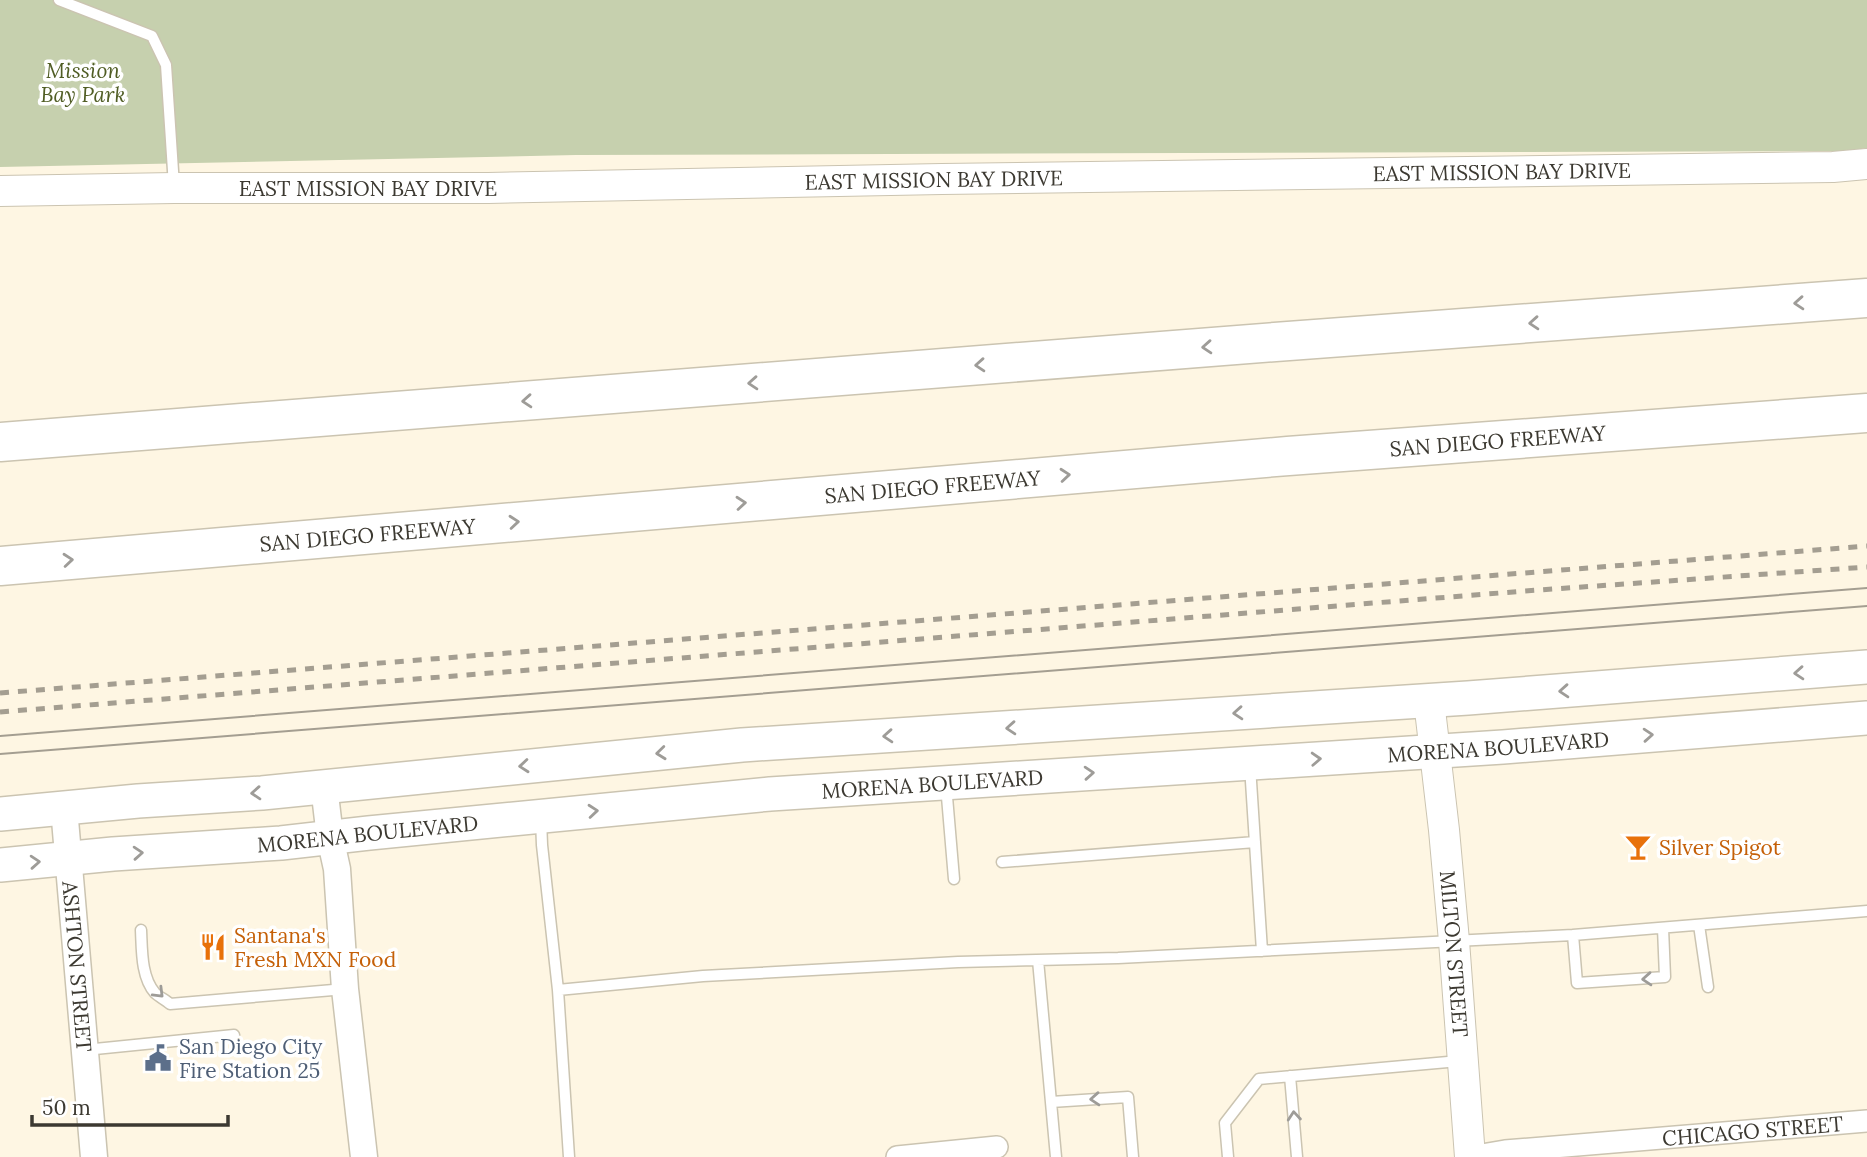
<svg xmlns="http://www.w3.org/2000/svg" width="1867" height="1157" viewBox="0 0 1867 1157" font-family="Lora,serif">
<style>
.green{fill:#c6d0ae}
.lines{fill:none;stroke-linecap:round;stroke-linejoin:round}
.service-casing{stroke:#cbc4b1;stroke-width:13}
.minor-casing{stroke:#cbc4b1;stroke-width:24}
.tertiary-casing{stroke:#cbc4b1;stroke-width:29}
.secondary-casing{stroke:#cbc4b1;stroke-width:32}
.primary-casing{stroke:#cbc4b1;stroke-width:36}
.motorway-casing{stroke:#cbc4b1;stroke-width:41}
.service{stroke:#fff;stroke-width:10}
.minor{stroke:#fff;stroke-width:21}
.tertiary{stroke:#fff;stroke-width:26}
.secondary{stroke:#fff;stroke-width:30}
.primary{stroke:#fff;stroke-width:33}
.motorway{stroke:#fff;stroke-width:38}
.tram{stroke:#a49e91;stroke-width:2}
.rail{stroke:#a49e91;stroke-width:5;stroke-dasharray:9 9;stroke-linecap:butt}
.oneway{stroke:#9e9c98}
.labels{text-anchor:middle;dominant-baseline:central;stroke-width:7;stroke-linejoin:round;paint-order:stroke}
.park-label{font-size:21px;font-style:italic;fill:#505d24;stroke:#fff}
.street-label{font-size:21px;fill:#3c3931;stroke:#fff}
.food-label{font-size:21px;fill:#c56008;stroke:#fff;text-anchor:start}
.service-label{font-size:21px;fill:#4e5e75;stroke:#fff;text-anchor:start}
</style>
<rect width="100%" height="100%" fill="#fef6e3"/>
<path class="green" d="M0,0H1867V148L1850,151L576,155L0,167Z"/>
<g class="lines">
<defs>
<path id="service" d="M59,0L152,36L166,65L174,186
M1250,766L1262,951
M946,785L954,879
M541,819L542,845L558,990
M1002,862L1255,842
M1699,925L1708,987
M141,930C142,950 141,977 155,993C159,997 166,1000 170,1004L345,989
M1573,935L1577,983L1665,977L1663,928
M1038,960L1056,1157
M85,1050L234,1035
M1290,1076L1297,1157
M1051,1102L1128,1097L1133,1157
M569,1157L558,990L703,976L958,962L1118,958L1573,935L1867,911
M1228,1157L1225,1123L1259,1079L1459,1061"/>
<g id="minor">
<path d="M897,1157L997,1147"/>
<path id="s1" d="M1470,1157L1505,1151L1867,1121"/>
</g>
<g id="tertiary">
<path d="M324,786L330,837L337,869L345,989L364,1157"/>
<path id="s2" d="M64,808L94,1157"/>
</g>
<g id="secondary">
<path id="s3" d="M0,191L174,188H488L942,179L1833,167L1867,164"/>
<path id="s4" d="M1429,701L1444,830L1454,941L1470,1157"/>
</g>
<g id="primary">
<path d="M0,814L138,801L262,793L742,745L1468,698L1867,667"/>
<path id="s5" d="M0,865L113,854L281,843L369,833L770,794L1503,747L1867,718"/>
</g>
<g id="motorway">
<path d="M0,442L1275,342L1867,298"/>
<path id="s6" d="M0,566L1288,456L1867,413"/>
</g>
</defs>
<use href="#service" class="service-casing"/>
<use href="#minor" class="minor-casing"/>
<use href="#tertiary" class="tertiary-casing"/>
<use href="#secondary" class="secondary-casing"/>
<use href="#primary" class="primary-casing"/>
<use href="#motorway" class="motorway-casing"/>
<use href="#service" class="service"/>
<use href="#minor" class="minor"/>
<use href="#tertiary" class="tertiary"/>
<use href="#secondary" class="secondary"/>
<use href="#primary" class="primary"/>
<use href="#motorway" class="motorway"/>
<path class="tram" d="M0,736L1867,588
M0,754L1867,606"/>
<path class="rail" d="M0,693L1867,546
M0,712L1525,591L1867,567"/>
</g>
<defs><path id="oneway-chevron" d="M-2-3.5L2.5 0L-2 3.5" fill="none" stroke-width="1.6" stroke-linecap="round" stroke-linejoin="round" transform="scale(1.75)"/></defs>
<g class="oneway">
<use href="#oneway-chevron" transform="translate(1799 303) rotate(176)"/>
<use href="#oneway-chevron" transform="translate(1534 323) rotate(176)"/>
<use href="#oneway-chevron" transform="translate(1207 347) rotate(176)"/>
<use href="#oneway-chevron" transform="translate(980 365) rotate(176)"/>
<use href="#oneway-chevron" transform="translate(753 383) rotate(176)"/>
<use href="#oneway-chevron" transform="translate(527 401) rotate(176)"/>
<use href="#oneway-chevron" transform="translate(1065 475) rotate(-5)"/>
<use href="#oneway-chevron" transform="translate(741 503) rotate(-5)"/>
<use href="#oneway-chevron" transform="translate(514 522) rotate(-5)"/>
<use href="#oneway-chevron" transform="translate(68 560) rotate(-5)"/>
<use href="#oneway-chevron" transform="translate(1799 673) rotate(176)"/>
<use href="#oneway-chevron" transform="translate(1564 691) rotate(176)"/>
<use href="#oneway-chevron" transform="translate(1238 713) rotate(176)"/>
<use href="#oneway-chevron" transform="translate(1011 728) rotate(176)"/>
<use href="#oneway-chevron" transform="translate(1648 735) rotate(-4)"/>
<use href="#oneway-chevron" transform="translate(888 736) rotate(176)"/>
<use href="#oneway-chevron" transform="translate(661 753) rotate(174)"/>
<use href="#oneway-chevron" transform="translate(1316 759) rotate(-3)"/>
<use href="#oneway-chevron" transform="translate(524 766) rotate(175)"/>
<use href="#oneway-chevron" transform="translate(1089 773) rotate(-4)"/>
<use href="#oneway-chevron" transform="translate(256 793) rotate(176)"/>
<use href="#oneway-chevron" transform="translate(593 811) rotate(-5)"/>
<use href="#oneway-chevron" transform="translate(138 853) rotate(-4)"/>
<use href="#oneway-chevron" transform="translate(35 862) rotate(-4)"/>
<use href="#oneway-chevron" transform="translate(1647 979) rotate(176)"/>
<use href="#oneway-chevron" transform="translate(159 993) rotate(45)"/>
<use href="#oneway-chevron" transform="translate(1095 1099) rotate(176)"/>
<use href="#oneway-chevron" transform="translate(1294 1116) rotate(-95)"/>
</g>
<defs>
<symbol id="bar-bare" viewBox="-9 -9 18 18"><path d="M-6-5H6L.8 .8V4.5H3.5V6h-7V4.5H-.8V.8Z" fill="#e8710a" stroke="#fff" stroke-width="2.5" paint-order="stroke"/></symbol>
<symbol id="restaurant-bare" viewBox="-9 -9 18 18"><path d="M-5-6h1v4h1v-4h1v4h1v-4h1v5L-1.5 .5V6h-2V.5L-5-1ZM5-6V6H3V1.5H1.5Q1.5-4 5-6Z" fill="#e8710a" stroke="#fff" stroke-width="2.5" paint-order="stroke"/></symbol>
<symbol id="civic-bare" viewBox="-9 -9 18 18"><path d="M-.6-6.5H3V-4.5H.6V-3L4-1V1h2V6H-6V1h2V-1L-.6-3ZM-1.2 2.5V6h2.4V2.5Z" fill="#5c6f8a" stroke="#fff" stroke-width="2.5" paint-order="stroke"/></symbol>
</defs>
<g fill-rule="evenodd">
<use href="#bar-bare" x="1619" y="828" width="38" height="38"/>
<use href="#restaurant-bare" x="194" y="928" width="38" height="38"/>
<use href="#civic-bare" x="139" y="1039" width="38" height="38"/>
</g>
<g class="labels">
<g class="park-label">
<text x="83" y="70">Mission<tspan x="83" dy="24">Bay Park</tspan></text>
</g>
<g class="street-label">
<text stroke="none"><textPath href="#s3" startOffset="1502">EAST MISSION BAY DRIVE</textPath></text>
<text stroke="none"><textPath href="#s3" startOffset="934">EAST MISSION BAY DRIVE</textPath></text>
<text stroke="none"><textPath href="#s3" startOffset="368">EAST MISSION BAY DRIVE</textPath></text>
<text stroke="none"><textPath href="#s6" startOffset="1503">SAN DIEGO FREEWAY</textPath></text>
<text stroke="none"><textPath href="#s6" startOffset="936">SAN DIEGO FREEWAY</textPath></text>
<text stroke="none"><textPath href="#s6" startOffset="369">SAN DIEGO FREEWAY</textPath></text>
<text stroke="none"><textPath href="#s5" startOffset="1503">MORENA BOULEVARD</textPath></text>
<text stroke="none"><textPath href="#s5" startOffset="936">MORENA BOULEVARD</textPath></text>
<text stroke="none"><textPath href="#s5" startOffset="369">MORENA BOULEVARD</textPath></text>
<text stroke="none"><textPath href="#s4" startOffset="254">MILTON STREET</textPath></text>
<text stroke="none"><textPath href="#s2" startOffset="159">ASHTON STREET</textPath></text>
<text stroke="none"><textPath href="#s1" startOffset="284">CHICAGO STREET</textPath></text>
</g>
<g class="food-label">
<text x="1659" y="847">Silver Spigot</text>
<text x="234" y="935">Santana's<tspan x="234" dy="24">Fresh MXN Food</tspan></text>
</g>
<g class="service-label">
<text x="179" y="1046">San Diego City<tspan x="179" dy="24">Fire Station 25</tspan></text>
</g>
</g>
<path d="M32 1115v10h196v-10" fill="none" stroke="#3c3931" stroke-width="3.5"/>
<text x="42" y="1115" font-size="21" fill="#3c3931" stroke="#ffffff" stroke-width="5" paint-order="stroke">50 m</text>
</svg>
